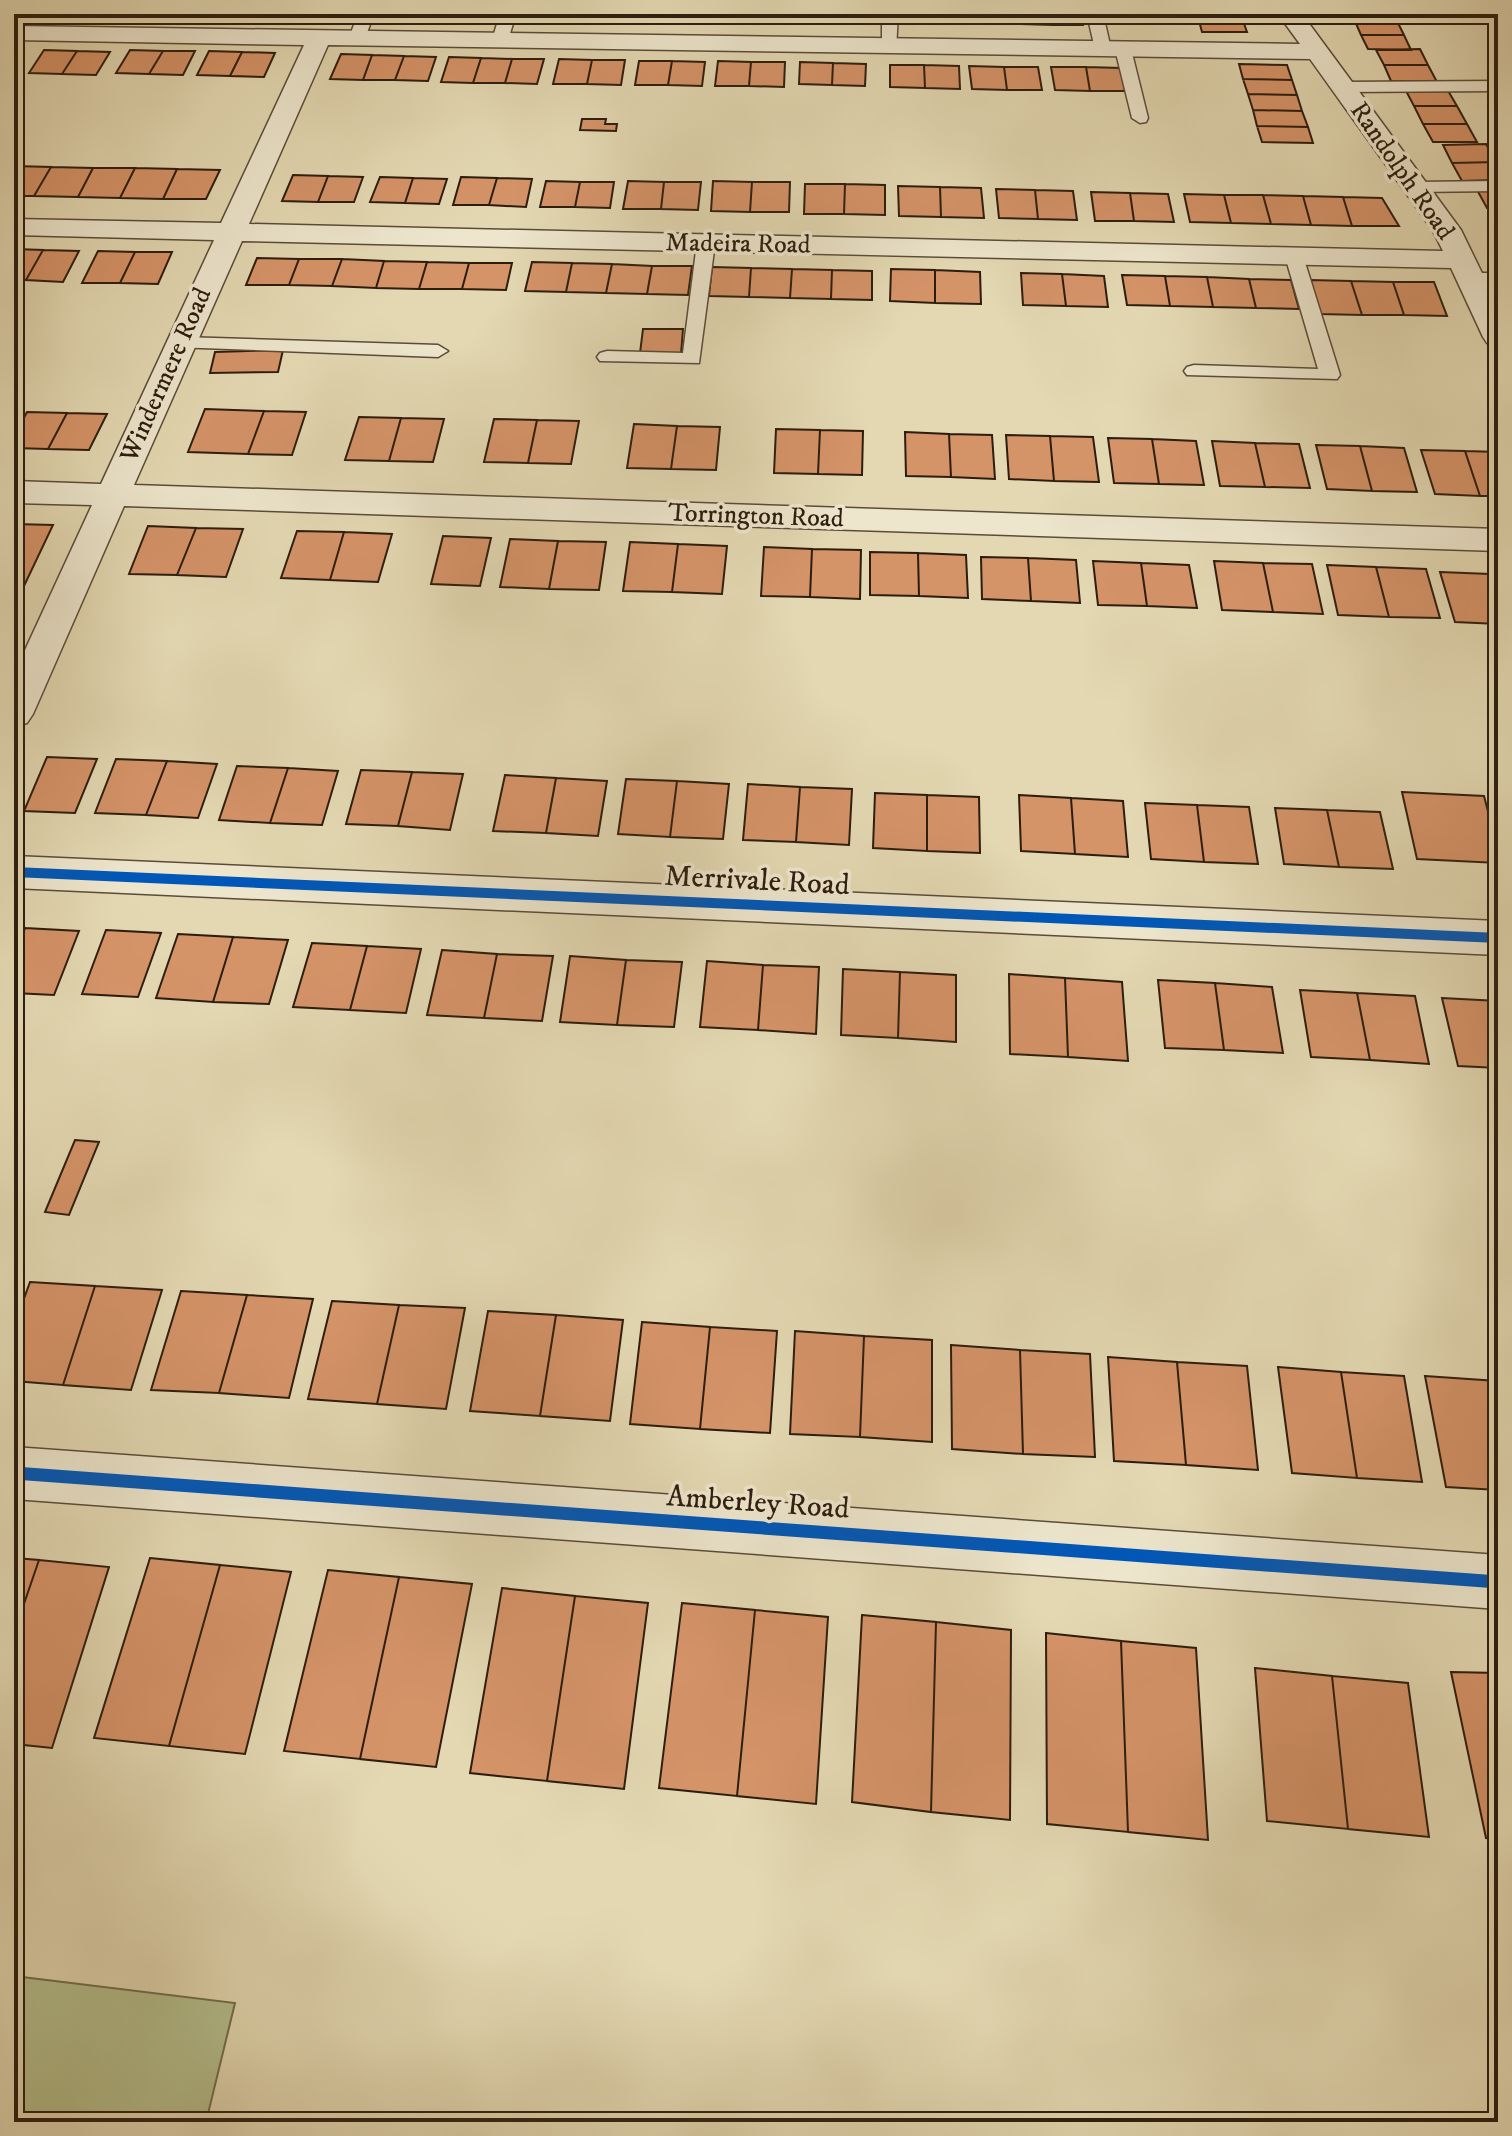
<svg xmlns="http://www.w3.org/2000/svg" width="1512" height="2136" viewBox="0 0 1512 2136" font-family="'IM FELL DW Pica',serif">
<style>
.green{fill:#b4be8c;stroke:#706e4e;stroke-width:2}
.building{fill:#d59368;stroke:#2d1d0f;stroke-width:2}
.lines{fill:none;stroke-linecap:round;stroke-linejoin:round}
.lane-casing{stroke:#5a4c38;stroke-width:3}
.street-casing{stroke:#5a4c38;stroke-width:3}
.lane{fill:#ede6cd;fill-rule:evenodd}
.street{fill:#ede6cd;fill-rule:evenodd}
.cycleway-far1-casing{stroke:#ede6cd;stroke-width:15}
.cycleway-casing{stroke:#ede6cd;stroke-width:18}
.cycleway-far1{stroke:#0057b8;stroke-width:10}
.cycleway{stroke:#0057b8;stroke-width:13}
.labels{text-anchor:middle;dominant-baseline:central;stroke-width:7;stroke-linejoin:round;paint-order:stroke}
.far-street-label{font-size:26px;fill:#2d1d0f;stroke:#ede6cd}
.street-label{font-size:30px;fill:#2d1d0f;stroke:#ede6cd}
</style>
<rect width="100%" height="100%" fill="#e3d8b2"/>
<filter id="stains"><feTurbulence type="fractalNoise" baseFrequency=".0025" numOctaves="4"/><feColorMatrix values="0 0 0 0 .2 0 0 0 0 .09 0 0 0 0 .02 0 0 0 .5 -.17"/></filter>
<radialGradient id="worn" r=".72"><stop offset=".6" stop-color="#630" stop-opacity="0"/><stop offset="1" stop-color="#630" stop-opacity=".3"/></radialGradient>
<path class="green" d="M14,1976L235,2003L206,2122H14Z"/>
<path class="building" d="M635,14H666L665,19H635Z
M666,14H696L695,20L665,19Z
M705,14H734V20H704Z
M734,14H764V21L734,20Z
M764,14H794V21H764Z
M794,14H824V21H794Z
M824,14H853L854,21H824Z
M853,14H883L884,22L854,21Z
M897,14H928V23H898Z
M928,14H959V24L928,23Z
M959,14H989L990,24H959Z
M989,14H1020L1021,24H990Z
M1020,14H1050L1052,25L1021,24Z
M1050,14H1081L1083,25H1052Z
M1197,14H1241L1242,18L1198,17Z
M1352,14H1393L1396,19H1354Z
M1198,17L1242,18L1247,32H1202Z
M1354,19H1396L1404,35H1361Z
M1361,35H1404L1411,50L1368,49Z
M1420,49L1428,65H1384L1376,50Z
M44,50L77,51L62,74L29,73Z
M130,50L163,51L149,74L116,73Z
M77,51L110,52L96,75L62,74Z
M163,51H195L183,75L149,74Z
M209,51L242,52L230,76L197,75Z
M242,52L275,53L264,77L230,76Z
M341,54L372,55L363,80L330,79Z
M372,55L404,56L395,80H363Z
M404,56L436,57L428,81L395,80Z
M449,57L481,58L473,83L441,82Z
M481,58L512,59L505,83H473Z
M512,59H544L537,84L505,83Z
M559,59L592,60L587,84H553Z
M592,60H625L621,85L587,84Z
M639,61H672L668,85H635Z
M672,61L705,62L702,86L668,85Z
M718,61L751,62L749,86H715Z
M751,62H785L784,87L749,86Z
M800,62L833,63L832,85L799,84Z
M833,63L866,64L865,86L832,85Z
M1239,64L1287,65L1292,80L1243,79Z
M890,65H924L925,88L890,87Z
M924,65L959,66L960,89L925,88Z
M1384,65H1428L1437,82L1391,81Z
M969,66L1004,67L1007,90L972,89Z
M1004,67H1038L1042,90H1007Z
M1051,67H1086L1090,91L1055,90Z
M1086,67L1121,68L1125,91H1090Z
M1243,79L1292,80L1297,95L1248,94Z
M1405,89H1447L1457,106H1414Z
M1248,94L1297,95L1302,111L1253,110Z
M1414,106H1457L1467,124H1423Z
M1253,110L1302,111L1308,127L1257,126Z
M582,119H606L605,124H617L616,131L580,130Z
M1423,124H1467L1477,142H1433Z
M1257,126L1308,127L1313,143L1262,142Z
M1486,144L1496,162L1452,163L1443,145Z
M1496,162L1498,180L1462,181L1452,163Z
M14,166L51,167L34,196H14Z
M51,167L93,168L78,197L34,196Z
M93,168H135L120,198L78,197Z
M135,168L177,169L163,199L120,198Z
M177,169L220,170L206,199H163Z
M293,175L328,176L318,202L282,201Z
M328,176L363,177L354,202H318Z
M380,177L413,178L405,203L370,202Z
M461,177L497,178L489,205H453Z
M413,178L447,179L439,204L405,203Z
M497,178L532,179L526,207L489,205Z
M546,181L580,182L575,207H540Z
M628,181L664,182L661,209H623Z
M713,181L752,182L750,212L711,211Z
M580,182H614L610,208L575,207Z
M664,182H701L698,210L661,209Z
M752,182H790L789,212H750Z
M805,184H845L844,214H804Z
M845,184L885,185V215L844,214Z
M898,186L940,187L941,217L899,216Z
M940,187L981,188L984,218L941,217Z
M1476,188H1498V208H1487Z
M996,189L1035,190L1038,219L999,218Z
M1035,190L1073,191L1077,220L1038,219Z
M1091,192L1130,193L1134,221H1095Z
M1130,193L1168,194L1174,222L1134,221Z
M1184,194L1224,195L1231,223L1190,222Z
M1224,195H1263L1271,224L1231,223Z
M1263,195L1303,196L1311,225L1271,224Z
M1303,196L1343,197L1352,226L1311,225Z
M1343,197L1382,198L1399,226H1352Z
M14,249L43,250L26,280H14Z
M43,250L79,251L63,282L26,280Z
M98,251L135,252L120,283H82Z
M135,252H172L158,284L120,283Z
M257,258L299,259L289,285H246Z
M299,259H342L332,286L289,285Z
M342,259L384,261L376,288L332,286Z
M384,261L427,262L419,289L376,288Z
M427,262L469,263L462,289H419Z
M532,262L572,263L566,292L525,291Z
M469,263H512L506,290L462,289Z
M572,263L612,264L606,293L566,292Z
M612,264L652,266L647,294L606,293Z
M652,266H692L688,295L647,294Z
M712,267L751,268L749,297L709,296Z
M751,268L792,269L790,298L749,297Z
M792,269L832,270L831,299L790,298Z
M891,269L935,270V303L890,301Z
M832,270L872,271V300L831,299Z
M935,270L980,272L981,304L935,303Z
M1021,273L1062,274L1066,306L1023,305Z
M1062,274L1104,276L1108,307L1066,306Z
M1122,275L1165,276L1170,306L1127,305Z
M1165,276L1207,277L1213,307L1170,306Z
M1207,277L1249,279L1256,308L1213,307Z
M1249,279L1291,280L1299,309L1256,308Z
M1309,280L1351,281L1362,315L1319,314Z
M1351,281L1393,282L1404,315H1362Z
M1393,282H1434L1447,316L1404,315Z
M643,329H683L681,354L640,353Z
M283,350L278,372L210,373L215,352Z
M205,409L264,411L248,454L188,452Z
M264,411L306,412L292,455L248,454Z
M27,412L67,413L48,449L14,448V436Z
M67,413L107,414L89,450L48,449Z
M359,417L401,418L389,461L345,460Z
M401,418L444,419L433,462L389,461Z
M494,419L537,420L528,463L484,462Z
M537,420L579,421L571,464L528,463Z
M634,424L677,426L671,469L627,468Z
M677,426L720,427L716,470L671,469Z
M776,429L820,430L818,474L774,473Z
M820,430L863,431L862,475L818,474Z
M905,432L949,434L951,477L906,476Z
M949,434L992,435L995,479L951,477Z
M1006,435L1050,436L1054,481L1009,479Z
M1050,436L1093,437L1099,482L1054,481Z
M1108,438L1152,439L1159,484L1114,483Z
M1152,439L1196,441L1204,485L1159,484Z
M1212,441L1255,443L1265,487L1220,486Z
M1255,443L1299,444L1310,488L1265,487Z
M1316,445L1360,446L1372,491L1327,489Z
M1360,446L1404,448L1417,492L1372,491Z
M1421,450L1465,451L1480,496L1435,494Z
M1465,451L1498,452V496H1480Z
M14,524L53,525L14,607Z
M148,526L196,528L177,575L129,574Z
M196,528L243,529L226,577L177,575Z
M297,531L344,532L330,580L281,578Z
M344,532L392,534L378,582L330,580Z
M443,536L491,538L480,586L431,584Z
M510,539L558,541L549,589L500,587Z
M558,541L606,542L599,590L549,589Z
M630,542L678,544L672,592L623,591Z
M678,544L727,546L722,594L672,592Z
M764,547L812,549L810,597L761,596Z
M812,549L861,550L860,599L810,597Z
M870,552L918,553L919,596L870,595Z
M918,553L966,555L968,598L919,596Z
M981,557L1028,558L1031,601L982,599Z
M1028,558L1076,560L1080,603L1031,601Z
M1093,561L1141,563L1147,606L1098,605Z
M1214,561L1263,563L1273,612L1222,610Z
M1141,563L1189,565L1197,608L1147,606Z
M1263,563L1312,564L1323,614L1273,612Z
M1327,565L1376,567L1389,617L1338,615Z
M1376,567L1426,569L1440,618L1389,617Z
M1440,572L1490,574L1498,600V624L1455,622Z
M47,757L97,759L75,813L24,811Z
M116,759L167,761L146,815L95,813Z
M167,761L217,764L198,818L146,815Z
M237,766L288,768L270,823L219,820Z
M288,768L338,771L322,825L270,823Z
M361,770L412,772L398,826L346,824Z
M412,772L463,774L450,830L398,826Z
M505,775L556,778L546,833L493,831Z
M556,778L607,781L598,836L546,833Z
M626,779L677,781L670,837L618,834Z
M677,781L729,784L723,839L670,837Z
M748,784L800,787L796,842L743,840Z
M800,787L852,789L849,845L796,842Z
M1402,792L1484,796L1498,850V863L1417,859Z
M875,793L927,795V851L873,848Z
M927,795L979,797L980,853L927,851Z
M1019,795L1071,798L1075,854L1021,851Z
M1071,798L1123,801L1128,857L1075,854Z
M1145,803L1197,805L1204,862L1151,859Z
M1197,805L1249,807L1258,864L1204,862Z
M1275,808L1327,810L1339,867L1284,864Z
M1327,810L1380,812L1393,869L1339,867Z
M14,928H25L14,954Z
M25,928L79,931L54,995L14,993V954Z
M106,930L161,933L138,997L82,994Z
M178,934L233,937L213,1002L156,998Z
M233,937L288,940L269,1004L213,1002Z
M312,943L367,946L350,1010L293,1007Z
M367,946L421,949L406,1013L350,1010Z
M442,950L497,954L484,1018L427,1015Z
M497,954L553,956L542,1021L484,1018Z
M570,956L626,960L617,1025L560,1022Z
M626,960L682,962L674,1027L617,1025Z
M707,961L763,965L758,1030L700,1027Z
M763,965L819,967L816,1034L758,1030Z
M843,969L900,972L898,1038L841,1035Z
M900,972L956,975V1042L898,1038Z
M1009,974L1065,978L1068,1057L1010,1054Z
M1065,978L1122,982L1128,1061L1068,1057Z
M1158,980L1215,983L1224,1050L1165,1048Z
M1215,983L1272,987L1283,1053L1224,1050Z
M1300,990L1357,993L1370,1060L1311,1057Z
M1357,993L1415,996L1429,1064L1370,1060Z
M1442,998L1498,1001V1068L1458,1066Z
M75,1140L99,1142L69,1215L45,1212Z
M30,1282L95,1286L63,1385L14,1381V1326Z
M95,1286L162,1290L131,1390L63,1385Z
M181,1291L247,1295L219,1393L151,1390Z
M247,1295L313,1299L289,1398L219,1393Z
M332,1301L399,1305L377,1404L308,1399Z
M399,1305L465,1308L446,1409L377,1404Z
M488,1311L556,1315L540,1416L470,1411Z
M556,1315L623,1320L610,1421L540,1416Z
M642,1322L710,1327L700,1429L630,1424Z
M710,1327L777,1331L770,1433L700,1429Z
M795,1331L864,1336L860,1437L790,1434Z
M864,1336L932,1340V1442L860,1437Z
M951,1345L1020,1350L1023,1454L952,1449Z
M1020,1350L1090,1354L1095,1457L1023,1454Z
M1108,1357L1177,1362L1186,1465L1114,1461Z
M1177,1362L1247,1366L1258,1470L1186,1465Z
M1278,1367L1341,1372L1357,1478L1292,1473Z
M1341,1372L1404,1376L1422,1482L1357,1478Z
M1425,1376L1497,1381L1498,1490L1446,1487Z
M14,1558L39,1560L14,1633Z
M150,1558L220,1565L169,1746L94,1738Z
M39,1560L109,1567L52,1748L14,1744V1633Z
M220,1565L291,1572L245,1754L169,1746Z
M328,1570L399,1577L360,1759L284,1751Z
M399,1577L472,1584L436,1767L360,1759Z
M502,1588L575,1596L547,1781L470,1773Z
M575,1596L648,1603L624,1789L547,1781Z
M682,1603L755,1610L737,1796L659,1788Z
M755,1610L828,1617L816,1804L737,1796Z
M862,1615L936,1622L931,1812L852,1802Z
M936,1622L1011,1630L1010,1820L931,1812Z
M1046,1633L1121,1641L1128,1832L1047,1824Z
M1121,1641L1196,1648L1208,1840L1128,1832Z
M1255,1668L1332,1676L1348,1829L1267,1821Z
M1451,1672L1498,1673V1839L1486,1838Z
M1332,1676L1408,1683L1429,1837L1348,1829Z"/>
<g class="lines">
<defs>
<path id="lane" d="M358,14H374L365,38L357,43L349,38Z
M500,14H516L508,40L500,45L492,40Z
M882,14H898L896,49L890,51L882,46Z
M1087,14H1103L1111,49L1109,52L1103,54L1095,49Z
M1485,14H1498V25L1493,23Z
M1123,44L1131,49L1148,118L1146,122L1140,123L1132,118L1115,49Z
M1498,81V91L1343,92L1335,87L1343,82Z
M1498,181V191L1416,192L1407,187L1416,182Z
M706,238L715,243L699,363L600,361L597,357L600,353L607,351L683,353L697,243Z
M1294,251L1303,256L1340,375L1337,379L1187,375L1184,371L1187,367L1194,365L1318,369L1285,256Z
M1471,273H1498V285L1464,283L1462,279Z
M181,337L438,345L448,351L438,357L174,347L171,343L174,339Z"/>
<path id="street" d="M1278,14H1302L1461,230L1498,306V346L1487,343L1483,337L1451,268L242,241L134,485L1498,529V551L124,506L33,714L27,723L14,727V674L92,505L14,503V481L101,484L214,240L14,235V219L221,223L304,45L14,40V26L1300,44ZM328,45L1310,59L1433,231L1443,251L249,224Z
M14,856L1498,921V955L14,888Z
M14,1447L1498,1555V1609L14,1499Z"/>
</defs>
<use href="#lane" class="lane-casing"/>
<use href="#street" class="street-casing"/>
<use href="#lane" class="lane"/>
<use href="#street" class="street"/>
<defs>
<path id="cycleway-far1" d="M14,872L1498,938"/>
<path id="cycleway" d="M14,1473L1498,1582"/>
</defs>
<use href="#cycleway-far1" class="cycleway-far1-casing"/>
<use href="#cycleway" class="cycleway-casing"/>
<use href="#cycleway-far1" class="cycleway-far1"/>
<use href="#cycleway" class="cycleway"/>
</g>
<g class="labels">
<g class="far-street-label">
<text transform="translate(1402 171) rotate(55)">Randolph Road</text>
<text transform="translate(738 244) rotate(1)">Madeira Road</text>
<text transform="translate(166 375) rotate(-66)">Windermere Road</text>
<text transform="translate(756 516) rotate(2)">Torrington Road</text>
</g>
<g class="street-label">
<text transform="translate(757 881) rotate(3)">Merrivale Road</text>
<text transform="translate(758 1503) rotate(4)">Amberley Road</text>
</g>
</g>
<rect width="1512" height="2136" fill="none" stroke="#e3d8b2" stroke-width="48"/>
<rect x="16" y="16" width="1480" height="2104" fill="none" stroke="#2d1d0f" stroke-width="4"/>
<rect x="24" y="24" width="1464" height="2088" fill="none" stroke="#2d1d0f" stroke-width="2"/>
<rect width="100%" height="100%" filter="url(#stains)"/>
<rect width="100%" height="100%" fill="url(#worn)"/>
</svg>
